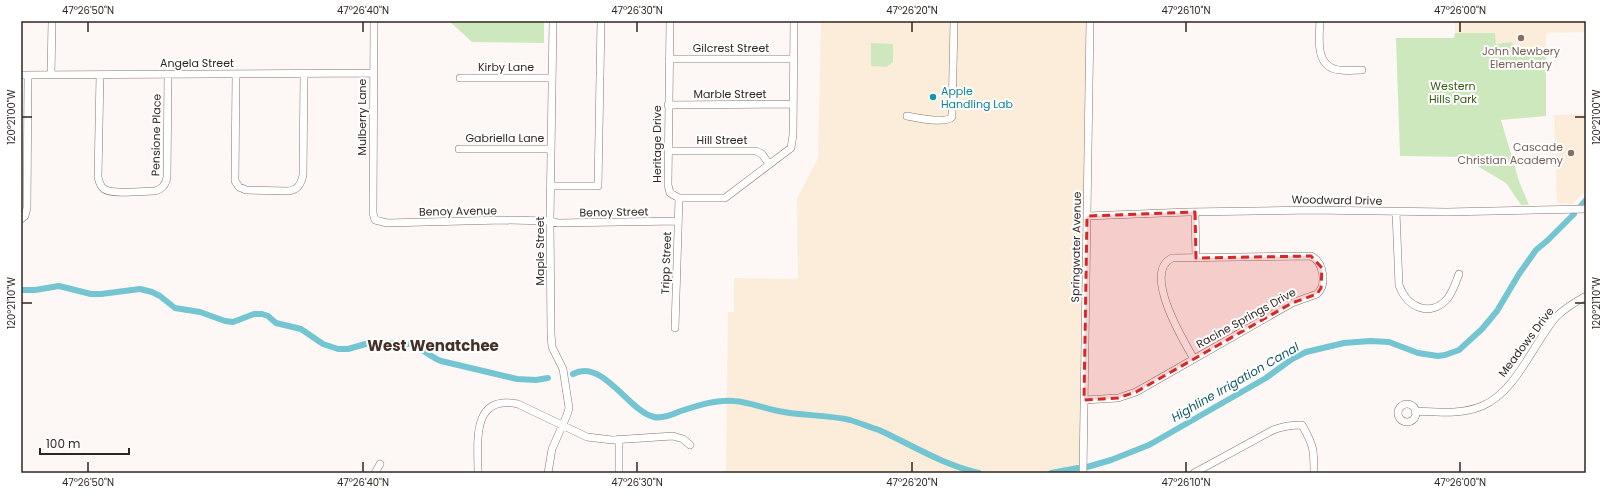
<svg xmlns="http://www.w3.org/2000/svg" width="1607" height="494" viewBox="0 0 1607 494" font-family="Poppins,sans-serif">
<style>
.education{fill:#fbedd9}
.green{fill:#cee8bd}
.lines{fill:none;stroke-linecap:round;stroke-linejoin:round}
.canal{stroke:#73c5d1;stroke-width:6}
.minor-casing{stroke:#8b7469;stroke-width:8}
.minor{stroke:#fff;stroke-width:7}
.marked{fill:#d62828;fill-opacity:0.2;stroke:#d62828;stroke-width:3;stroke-dasharray:8 5;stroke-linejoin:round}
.ticks{fill:none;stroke:#302621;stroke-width:1.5}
.education-dot{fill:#8d6e63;stroke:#fff;stroke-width:1.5}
.culture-dot{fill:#0f9aa8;stroke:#fff;stroke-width:1.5}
.labels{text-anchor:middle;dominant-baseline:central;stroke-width:4;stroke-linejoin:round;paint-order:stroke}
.street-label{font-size:11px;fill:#302621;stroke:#fff}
.education-label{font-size:11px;fill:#785e54;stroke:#fff}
.park-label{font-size:11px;fill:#355b0c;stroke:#fff}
.culture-label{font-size:11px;fill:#0d838f;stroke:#fff;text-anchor:start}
.water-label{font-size:12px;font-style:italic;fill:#135a63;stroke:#fff}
.district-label{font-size:15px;font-weight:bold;fill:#443026;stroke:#fff}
.neatline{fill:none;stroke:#302621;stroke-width:1.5}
.ticks-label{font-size:10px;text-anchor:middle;fill:#302621}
</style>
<rect width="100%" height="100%" fill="#fdf8f5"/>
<path class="education" d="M821,21H1086L1083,473H726L728,312H734V278L798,279L797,199L818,158Z
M1455,21H1586V32L1546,33V51L1522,52L1511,42L1495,44V33H1455Z
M1586,114V191L1572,204L1557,203L1554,115Z"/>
<path class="green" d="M449,21H544V43L472,42Z
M1455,33H1495L1496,44L1511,42L1522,52L1546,51V116L1501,120L1519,181L1529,205H1521L1506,183L1462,157L1400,156L1396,38H1454Z
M871,43L893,44V62L887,67L871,66Z"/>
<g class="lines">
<path class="canal" d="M1581,206L1586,200
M21,290H35L59,286L91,294H101L140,289L152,292L160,296L175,308L200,312L225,321L233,322L254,314H262L268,316L276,323L301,329L323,344L338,349H348L369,343L411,344C422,348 430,357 441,361L517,379L536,380L548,378
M573,374C603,358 629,412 654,417C663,419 673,414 681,411C696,406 717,399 734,401C751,402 767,410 784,412C806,416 829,415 850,420C860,423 869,427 879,430C912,445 943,465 979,473
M1087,467L1111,460L1149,445L1266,378L1292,359L1306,352L1344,343L1370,341L1389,342L1418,353L1438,356L1445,355L1459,350L1482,329L1497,311L1519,274L1536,250L1548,240L1574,214
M1051,473L1078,468"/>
<defs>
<path id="minor" d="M374,21L373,213L375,220L387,223L503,220L550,221L558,223L678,221
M670,21L668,185L670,193L679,198H725L791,148L793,135L794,21
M1320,21C1319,39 1315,68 1340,70C1347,71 1354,70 1362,70
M669,59H793
M236,74L235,181L239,187L246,190L288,191C298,190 301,184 303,175L304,74
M21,75L373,73
M51,75L52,21
M100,75L98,177C99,182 100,186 104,189C112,195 144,191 155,191C163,189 166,184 167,177L168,74
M460,78H552
M668,105L793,104
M907,116C917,118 945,124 952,117L954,21
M459,149H551
M668,151H756L762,154L769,164
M551,186H598L601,21
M1195,212L1196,258
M1396,212L1399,285C1407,308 1431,318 1448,298C1453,291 1456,282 1459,274
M1087,216L1188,212L1311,210L1447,212L1586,209
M21,219L25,216L27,208L28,75
M675,328L679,198
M1084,400L1118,398L1136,392L1292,303L1317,294C1327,285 1324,262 1311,256L1172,258C1142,272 1183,340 1194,359
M1398 413a9 9 0 1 1 18 0a9 9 0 1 1-18 0Z
M1415,411C1438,412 1461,415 1482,406C1516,392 1533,344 1556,317C1565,308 1575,302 1586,296
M375,473L380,464
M478,473C478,442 471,394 518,404L587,437L612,440L673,436L683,439L690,445
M548,473L552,449L567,415L569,408L563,369L552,347L551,334L550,221L553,21
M619,473V439
M1083,473L1090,21
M1194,473L1273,430C1283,426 1291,425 1302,425C1314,446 1314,450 1314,473"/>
</defs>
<use href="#minor" class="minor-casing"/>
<use href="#minor" class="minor"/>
</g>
<path class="marked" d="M1195,212L1196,258L1311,256L1322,268L1321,288L1317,294L1292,303L1136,392L1118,398L1084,400L1087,216Z"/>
<path class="ticks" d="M88,22V32M363,22V32M637,22V32M912,22V32M1186,22V32M1460,22V32M22,117H32M1575,117H1585M22,303H32M1575,303H1585M88,462V472M363,462V472M637,462V472M912,462V472M1186,462V472M1460,462V472"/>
<g class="education-dot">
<circle cx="1521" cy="38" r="4"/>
<circle cx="1571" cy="153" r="4"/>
</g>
<circle class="culture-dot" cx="933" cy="97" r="4"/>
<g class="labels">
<g class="street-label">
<text x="731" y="48">Gilcrest Street</text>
<text x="197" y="63">Angela Street</text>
<text x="506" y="67">Kirby Lane</text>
<text x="730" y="94">Marble Street</text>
<text transform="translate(362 117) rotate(-90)">Mulberry Lane</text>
<text transform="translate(156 135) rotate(-89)">Pensione Place</text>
<text x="505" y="138">Gabriella Lane</text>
<text x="722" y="140">Hill Street</text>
<text transform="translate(657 144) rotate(-90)">Heritage Drive</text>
<text transform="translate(1337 200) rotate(1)">Woodward Drive</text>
<text transform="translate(458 211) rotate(-1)">Benoy Avenue</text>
<text transform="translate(614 212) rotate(-1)">Benoy Street</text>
<text transform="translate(1076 247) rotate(-89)">Springwater Avenue</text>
<text transform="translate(540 251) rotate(-90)">Maple Street</text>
<text transform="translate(666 263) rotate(-88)">Tripp Street</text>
<text transform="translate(1246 318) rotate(-29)">Racine Springs Drive</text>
<text transform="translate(1526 342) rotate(-53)">Meadows Drive</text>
</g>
<g class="education-label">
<text x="1521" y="51">John Newbery<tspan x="1521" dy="13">Elementary</tspan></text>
<text x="1563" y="147" text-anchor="end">Cascade<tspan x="1563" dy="13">Christian Academy</tspan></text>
</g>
<g class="park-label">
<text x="1453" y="86">Western<tspan x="1453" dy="13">Hills Park</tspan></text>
</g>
<g class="culture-label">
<text x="941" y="91">Apple<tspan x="941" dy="13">Handling Lab</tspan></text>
</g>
<g class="water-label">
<text transform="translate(1235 382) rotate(-30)">Highline Irrigation Canal</text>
</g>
<g class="district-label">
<text x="433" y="345">West Wenatchee</text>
</g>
</g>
<rect width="1607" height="494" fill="none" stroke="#ffffff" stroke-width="44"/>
<path d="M40 448v6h89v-6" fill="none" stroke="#302621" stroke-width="2"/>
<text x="46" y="448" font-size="12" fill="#302621" stroke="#ffffff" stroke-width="3" paint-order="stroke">100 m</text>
<rect x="22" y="22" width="1563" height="450" class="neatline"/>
<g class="ticks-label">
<text x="88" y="14">47°26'50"N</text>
<text x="363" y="14">47°26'40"N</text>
<text x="637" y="14">47°26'30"N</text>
<text x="912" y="14">47°26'20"N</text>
<text x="1186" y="14">47°26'10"N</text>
<text x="1460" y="14">47°26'00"N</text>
<text transform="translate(1596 117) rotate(-90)" y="4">120°21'00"W</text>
<text transform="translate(11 117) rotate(-90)" y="4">120°21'00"W</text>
<text transform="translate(1596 303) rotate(-90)" y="4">120°21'10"W</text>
<text transform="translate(11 303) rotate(-90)" y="4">120°21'10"W</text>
<text x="88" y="486">47°26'50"N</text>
<text x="363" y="486">47°26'40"N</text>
<text x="637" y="486">47°26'30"N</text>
<text x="912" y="486">47°26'20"N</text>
<text x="1186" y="486">47°26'10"N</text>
<text x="1460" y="486">47°26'00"N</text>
</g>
</svg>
